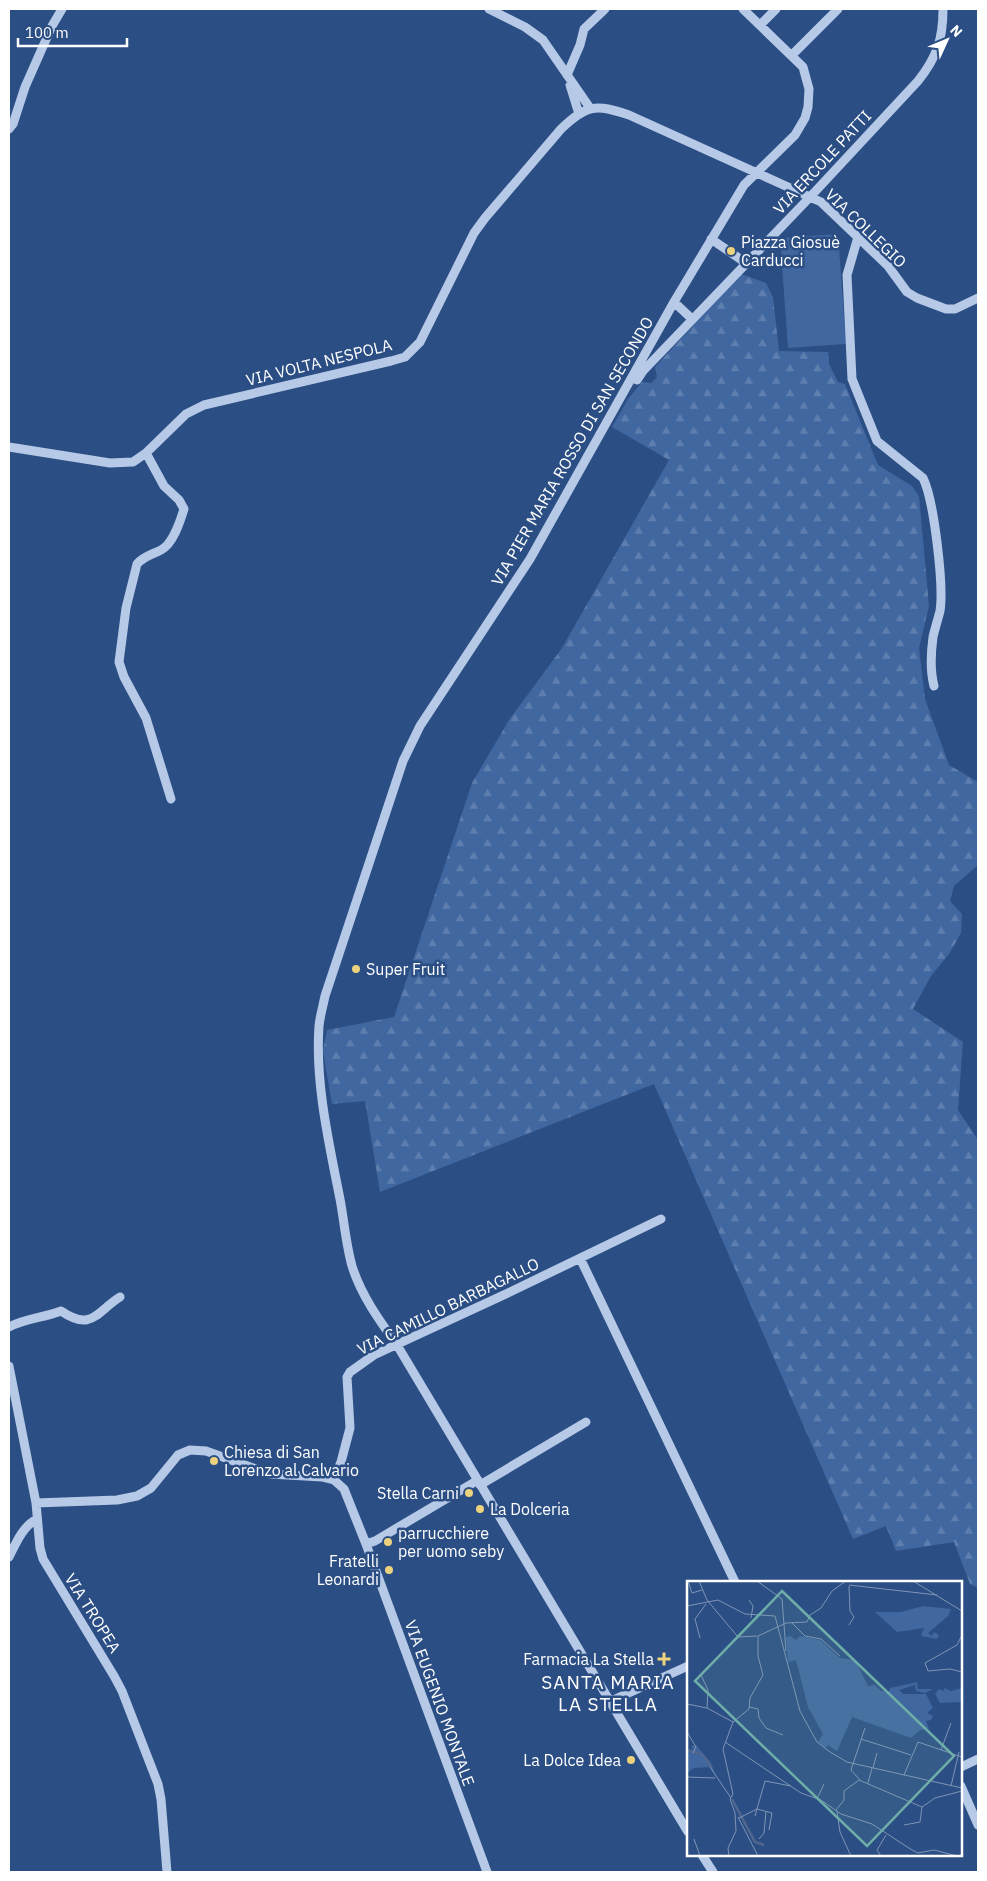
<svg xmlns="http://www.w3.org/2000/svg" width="987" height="1881" viewBox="0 0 987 1881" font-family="'IBM Plex Sans',sans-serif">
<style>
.green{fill:#4067a0}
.forest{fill:url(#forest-firs)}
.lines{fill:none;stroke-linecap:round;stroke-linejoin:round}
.minor{stroke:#b6c9e7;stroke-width:9}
.poi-dot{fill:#edd27e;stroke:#2b4e84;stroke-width:2}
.labels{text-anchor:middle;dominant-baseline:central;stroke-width:5;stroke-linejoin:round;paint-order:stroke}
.street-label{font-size:16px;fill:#fff;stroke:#2b4e84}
.poi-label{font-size:16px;fill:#fff;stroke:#2b4e84;text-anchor:start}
.quarter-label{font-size:19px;letter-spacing:1px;fill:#fff;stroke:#2b4e84}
.inset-river{fill:none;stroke:#50688f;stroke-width:2.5}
.inset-road{fill:none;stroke:#8095b5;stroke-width:1}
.view{fill:#6fada8;fill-opacity:0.15;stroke:#6fada8;stroke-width:2.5}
.inset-edge{fill:none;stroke:#fff;stroke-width:2.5}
</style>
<defs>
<pattern id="forest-firs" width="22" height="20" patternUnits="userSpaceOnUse" patternTransform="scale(1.25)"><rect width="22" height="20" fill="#4067a0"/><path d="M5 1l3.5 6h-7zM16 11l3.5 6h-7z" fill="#5d7eae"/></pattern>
</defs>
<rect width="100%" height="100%" fill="#2b4e84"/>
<path class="green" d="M838,234L846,344L788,348L780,238Z"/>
<path class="forest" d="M741,274L766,283L773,297L779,351L828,352L829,364L838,382L845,384L878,465L912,486L919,496L929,606L919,648L925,699L949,765L978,782V865L954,886L950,901L962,914L961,933L949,954L931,976L913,1009L963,1042L958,1110L978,1140V1588L970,1584L954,1542L896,1551L886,1526L853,1539L654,1084L380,1192L365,1101L332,1104L323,1051L327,1030L394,1017L472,783L509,720L562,648L669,460L612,427L628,399L642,382L651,383L657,377L655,367Z"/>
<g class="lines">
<path class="minor" d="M489,9L525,27L543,40L590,108
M760,25L776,9
M792,55L838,9
M567,75L580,45L584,29L605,9
M570,85L579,114
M9,129L13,124L25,87L52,26L62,9
M858,237L847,275L852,379L877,441L923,478C934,500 944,586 940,611C938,619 935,628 933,637C931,652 930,671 934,686
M711,239L746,263
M674,302L692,319
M637,380L643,371L811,196L918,81C937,57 943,39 943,9
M9,447L110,463L133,462L146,453L186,414L204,405L391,361L405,357L420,342L474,233L485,218L561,129C587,104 596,104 629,115L821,202L888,266L907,292L917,298L946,309H955L978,298
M146,453L164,486L179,500L184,509C180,522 173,544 161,550C151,555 144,556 137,564L126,608L119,662L124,677L146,718L171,799
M580,1258L735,1582
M9,1327C27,1318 43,1318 61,1311C92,1332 96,1312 120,1297
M9,1366L36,1503L40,1548L43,1559L114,1676L122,1691L158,1784L161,1799L167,1872
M334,1480L341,1462L350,1428L347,1377L350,1372L374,1355L510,1292L661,1219
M480,1485L586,1422
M36,1503L117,1500L137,1496L151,1488L178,1455L190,1450L206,1451L270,1474L322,1477L334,1480L344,1489L366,1544L487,1872
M366,1544L375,1541L478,1480
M9,1557C16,1543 23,1526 37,1519
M611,1701L688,1666
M961,1767L978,1759
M961,1786L978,1825
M688,1832L397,1345C379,1320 361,1295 352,1266C346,1245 344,1220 340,1199C329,1143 315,1083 319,1026C320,1016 323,1006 325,996L403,761L420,726L530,559L674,302L744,185L795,135L805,118L808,107L809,89L803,67L743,9
M702,1855L713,1872"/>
</g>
<g class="poi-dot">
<circle cx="731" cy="251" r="5"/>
<circle cx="356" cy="969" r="5"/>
<circle cx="214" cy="1461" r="5"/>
<circle cx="469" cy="1493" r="5"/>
<circle cx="480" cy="1509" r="5"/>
<circle cx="388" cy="1542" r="5"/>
<circle cx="389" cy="1570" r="5"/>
<path d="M661.5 1651.5h5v5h5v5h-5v5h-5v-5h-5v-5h5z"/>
<circle cx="631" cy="1760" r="5"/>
</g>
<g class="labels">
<g class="street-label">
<text transform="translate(822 162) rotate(-47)">VIA ERCOLE PATTI</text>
<text transform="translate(866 228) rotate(44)">VIA COLLEGIO</text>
<text transform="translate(319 362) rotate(-14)">VIA VOLTA NESPOLA</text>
<text transform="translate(572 451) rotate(-60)">VIA PIER MARIA ROSSO DI SAN SECONDO</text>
<text transform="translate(448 1306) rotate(-26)">VIA CAMILLO BARBAGALLO</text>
<text transform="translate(93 1613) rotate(58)">VIA TROPEA</text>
<text transform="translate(440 1703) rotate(70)">VIA EUGENIO MONTALE</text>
</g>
<g class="poi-label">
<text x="741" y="242">Piazza Giosuè<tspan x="741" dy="18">Carducci</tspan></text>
<text x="366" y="969">Super Fruit</text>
<text x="224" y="1452">Chiesa di San<tspan x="224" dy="18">Lorenzo al Calvario</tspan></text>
<text x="459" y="1493" text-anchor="end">Stella Carni</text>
<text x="490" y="1509">La Dolceria</text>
<text x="398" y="1533">parrucchiere<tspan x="398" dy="18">per uomo seby</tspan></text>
<text x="379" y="1561" text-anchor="end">Fratelli<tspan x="379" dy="18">Leonardi</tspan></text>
<text x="654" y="1659" text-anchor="end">Farmacia La Stella</text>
<text x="621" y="1760" text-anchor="end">La Dolce Idea</text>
</g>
<g class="quarter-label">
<text x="608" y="1682">SANTA MARIA<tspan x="608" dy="22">LA STELLA</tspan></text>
</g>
</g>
<g transform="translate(687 1581)">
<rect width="275" height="275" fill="#2b4e84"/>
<path d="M9,164L24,182L30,197L23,186L7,187L0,192V168L6,169L4,165Z" fill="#4067a0"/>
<path d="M236,25L264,28L261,35L241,52L245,55L247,51L252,54L250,58L234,55L237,47L210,51L188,31H214ZM103,55L109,59L113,55L133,59L153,77L168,79L181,105L188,104L194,110L202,111L203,107L230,101L231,108H246L238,112L229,110L228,104L212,109L216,113H239L246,127L240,132L246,135L244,139L239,140L242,148L233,149L224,157L165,136L150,170L141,164L138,167L131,161L136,153L121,126L109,79L101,81L99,56ZM257,107L264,110L275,107V121L253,122L248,113L252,108L257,110Z" fill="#4067a0"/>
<path class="inset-river" d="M0,169L16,174L24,186M45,218L68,261L77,264"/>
<path class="inset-road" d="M1,0L5,12L15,9M12,0L20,19L51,56L70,55M70,0L95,18L99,70M226,0L275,30M162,4L250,14M162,5L163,30L167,36L162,44M62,19L66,25L64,37M0,25L31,19L58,33L88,35L113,130L130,161L143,171L160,181L275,207M105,42L118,55L134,58L153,75M275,54L270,64L238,82L241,90L263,88L275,91M13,57L8,38L19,23M14,94L21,109L20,127M0,123L20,127L46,141L36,168L46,213L43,218L48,232L49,250L41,267L42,275M62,126L71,128L72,137L79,147L96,154M46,141L62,128L63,117L76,94L71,75V55L99,42L120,41L123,34L134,27L145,10L159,0M0,151L9,166L6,172M174,158L224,174M38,161L114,212L134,219L154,233L185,243L225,269L231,272L247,269L270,275M254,169L264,142M23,186L44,217M186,187L190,172M217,194L231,161L275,176M0,196L28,197M173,199L164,189L178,147M181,202L185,187M264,205L272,171M130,218L137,203M149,229L157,219V210L172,199L235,226L248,217L275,210M150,230L153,251L164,275M68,235L70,228L85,232L82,249M51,236L71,275M52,237L70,228L78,200L104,205M217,244L233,241L235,226M7,258L13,275M72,258L77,252L79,231M194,275L190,269L199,254"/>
<path class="view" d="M95,10L267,175L180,265L8,100Z"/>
<rect width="275" height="275" class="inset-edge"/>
</g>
<rect width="987" height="1881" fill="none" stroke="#ffffff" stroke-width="20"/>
<g transform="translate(947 40) rotate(46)" stroke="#2b4e84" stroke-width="4" paint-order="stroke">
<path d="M0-4L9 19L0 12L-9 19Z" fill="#ffffff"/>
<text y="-8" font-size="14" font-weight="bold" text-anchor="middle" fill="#ffffff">N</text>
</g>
<path d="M18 38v8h109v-8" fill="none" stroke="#ffffff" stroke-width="2.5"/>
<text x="25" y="38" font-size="15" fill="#ffffff" stroke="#2b4e84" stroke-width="4" paint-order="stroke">100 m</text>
</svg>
